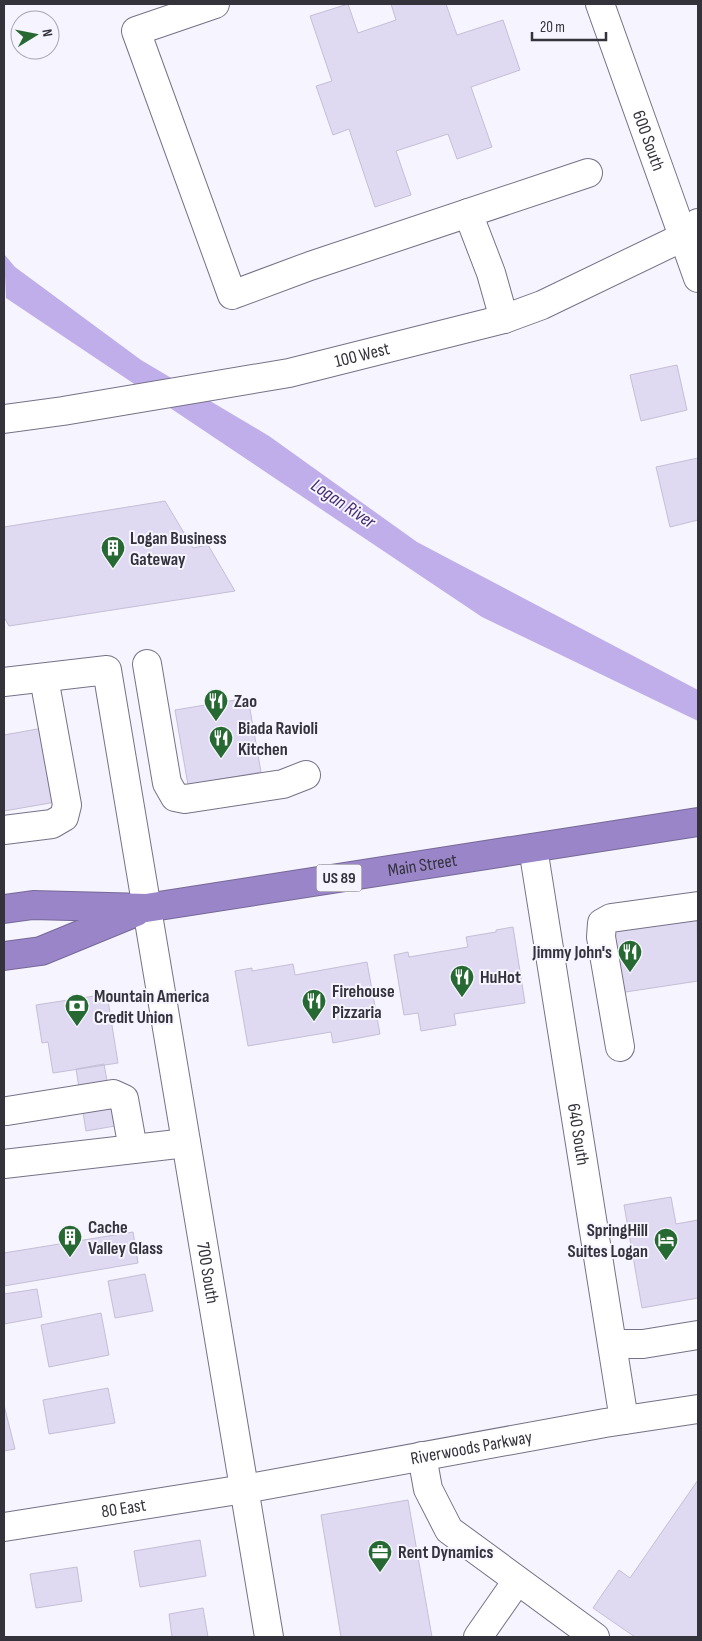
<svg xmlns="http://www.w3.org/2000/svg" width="702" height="1641" viewBox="0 0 702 1641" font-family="'Sofia Sans Condensed',sans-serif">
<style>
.water{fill:#bfaee9}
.building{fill:#e0d9f2;stroke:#c5bed7}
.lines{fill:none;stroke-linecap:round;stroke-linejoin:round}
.minor-casing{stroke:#767187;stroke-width:30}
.highway-casing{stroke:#766897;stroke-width:30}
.minor{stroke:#fff;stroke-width:28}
.highway{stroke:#9985c8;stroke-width:28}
.labels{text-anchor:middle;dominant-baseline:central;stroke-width:4;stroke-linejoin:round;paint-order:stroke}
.shield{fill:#f6f4fe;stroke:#6e6c76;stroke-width:1}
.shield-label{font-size:16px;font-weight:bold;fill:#34323b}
.street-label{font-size:18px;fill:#34323b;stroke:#f6f4fe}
.poi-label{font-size:18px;font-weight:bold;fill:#34323b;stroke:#f6f4fe;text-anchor:start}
.water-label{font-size:19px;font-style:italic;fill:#432a6f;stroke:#f6f4fe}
</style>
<rect width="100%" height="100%" fill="#f6f4fe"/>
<path class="water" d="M4,254L15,267L141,360L269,436L417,542L698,690V721L482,617L6,298Z"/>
<path class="building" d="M348,4L358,33L396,20L391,4H446L457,35L503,20L520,70L471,87L492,147L457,159L448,134L396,151L411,195L375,207L349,129L333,135L316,86L332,81L310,16Z
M677,365L687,410L641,421L630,375Z
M698,458V520L670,527L656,467Z
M165,501L193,548L208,545L235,591L9,626L4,617V527Z
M248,698L261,772L188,785L175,710Z
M43,728L56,802L4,811V735Z
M697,917L698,981L619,993L609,931Z
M513,927L525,1003L454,1014L456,1025L421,1031L418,1013L404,1015L394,955L408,952L409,957L468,947L466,937L496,932V930Z
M367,962L380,1034L333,1043L331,1032L248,1046L235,971L252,968V971L293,964L295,975Z
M107,994L118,1063L53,1073L48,1042L42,1043L36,1005Z
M104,1064L115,1126L86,1131L76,1069Z
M671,1197L676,1224L698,1220V1298L642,1308L624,1205Z
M133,1232L138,1263L4,1286V1253Z
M145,1274L153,1311L115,1318L108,1281Z
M37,1289L42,1317L4,1324V1294Z
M101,1313L109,1355L49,1367L41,1325Z
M108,1388L115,1423L49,1434L43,1400Z
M4,1405L15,1449L4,1451Z
M698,1480V1637H635L593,1608L619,1570L630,1578Z
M408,1500L432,1637H341L321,1515Z
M200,1540L206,1576L140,1587L134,1551Z
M77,1567L82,1601L36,1608L30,1574Z
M203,1608L208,1637H172L169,1614Z"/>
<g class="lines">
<defs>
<g id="minor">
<path d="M215,4L136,31L232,295L310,266L588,173"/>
<path id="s1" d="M600,4L698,278"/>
<path d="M468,213L491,273L504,319"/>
<path id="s2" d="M4,419L63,411L289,373L504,319L542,305L683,237L698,223"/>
<path d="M147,664L167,783L175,797L185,799L283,784L306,775"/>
<path id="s3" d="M4,682L107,670L269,1637"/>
<path d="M4,830L52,824L64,817L67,805L44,678"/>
<path id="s4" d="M533,848L624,1420"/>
<path d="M620,1047L601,937L602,923L611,918L698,906"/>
<path d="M7,1111L113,1094L124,1099L133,1149"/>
<path d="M4,1164L186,1143"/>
<path d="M613,1344H643L698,1335"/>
<path d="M422,1456L428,1489L449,1530L595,1637"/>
<path id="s5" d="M4,1527L244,1489L605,1423L698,1409"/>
<path d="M478,1637L517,1581"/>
</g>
<g id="highway">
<path id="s6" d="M4,909L33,905L146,908L698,822"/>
<path d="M4,956L41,951L136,912"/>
</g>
</defs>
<use href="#minor" class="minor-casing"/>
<use href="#highway" class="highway-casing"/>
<use href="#minor" class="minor"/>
<use href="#highway" class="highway"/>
</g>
<defs>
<symbol id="building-pin" viewBox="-11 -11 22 30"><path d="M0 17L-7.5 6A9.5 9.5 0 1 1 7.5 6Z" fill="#276933" stroke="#f6f4fe"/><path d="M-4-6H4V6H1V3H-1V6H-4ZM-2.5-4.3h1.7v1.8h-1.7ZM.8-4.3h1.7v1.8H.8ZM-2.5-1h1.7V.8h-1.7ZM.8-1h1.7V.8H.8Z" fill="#fff"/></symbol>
<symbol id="restaurant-pin" viewBox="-11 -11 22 30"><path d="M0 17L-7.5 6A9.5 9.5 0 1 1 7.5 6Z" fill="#276933" stroke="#f6f4fe"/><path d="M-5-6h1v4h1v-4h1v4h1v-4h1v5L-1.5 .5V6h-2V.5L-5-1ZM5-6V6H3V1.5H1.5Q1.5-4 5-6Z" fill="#fff"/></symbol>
<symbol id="bank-pin" viewBox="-11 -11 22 30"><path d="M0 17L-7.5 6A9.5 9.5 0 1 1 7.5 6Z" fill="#276933" stroke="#f6f4fe"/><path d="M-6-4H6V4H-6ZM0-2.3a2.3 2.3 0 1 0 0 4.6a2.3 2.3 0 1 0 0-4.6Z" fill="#fff"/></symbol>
<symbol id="hotel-pin" viewBox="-11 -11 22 30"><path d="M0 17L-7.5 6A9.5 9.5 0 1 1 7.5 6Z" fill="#276933" stroke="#f6f4fe"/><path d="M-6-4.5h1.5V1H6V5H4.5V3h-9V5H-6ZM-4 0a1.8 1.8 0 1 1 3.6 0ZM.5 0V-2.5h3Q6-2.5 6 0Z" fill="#fff"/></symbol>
<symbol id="office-pin" viewBox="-11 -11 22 30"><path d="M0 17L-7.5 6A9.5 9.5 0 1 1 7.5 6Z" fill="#276933" stroke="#f6f4fe"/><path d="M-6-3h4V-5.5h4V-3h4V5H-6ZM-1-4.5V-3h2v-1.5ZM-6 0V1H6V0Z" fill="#fff"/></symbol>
</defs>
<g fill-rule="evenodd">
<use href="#building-pin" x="99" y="534" width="28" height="38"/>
<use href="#restaurant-pin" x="202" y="687" width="28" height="38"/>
<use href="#restaurant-pin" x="207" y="724" width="28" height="38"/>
<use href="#restaurant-pin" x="616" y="938" width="28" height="38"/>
<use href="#restaurant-pin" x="448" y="963" width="28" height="38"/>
<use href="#restaurant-pin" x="300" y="987" width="28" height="38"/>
<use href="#bank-pin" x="63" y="992" width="28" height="38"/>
<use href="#building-pin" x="56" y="1223" width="28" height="38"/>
<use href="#hotel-pin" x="652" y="1226" width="28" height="38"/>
<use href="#office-pin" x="366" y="1538" width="28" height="38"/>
</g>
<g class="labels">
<rect class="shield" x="316.5" y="864.5" width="45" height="27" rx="4"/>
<g class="shield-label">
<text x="339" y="878">US 89</text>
</g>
<g class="street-label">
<text stroke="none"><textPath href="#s1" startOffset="145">600 South</textPath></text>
<text stroke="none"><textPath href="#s2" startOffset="364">100 West</textPath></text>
<text stroke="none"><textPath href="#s6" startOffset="422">Main Street</textPath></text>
<text stroke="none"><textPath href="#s4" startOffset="290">640 South</textPath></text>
<text stroke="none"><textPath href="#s3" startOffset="715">700 South</textPath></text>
<text stroke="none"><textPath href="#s5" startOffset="474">Riverwoods Parkway</textPath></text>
<text stroke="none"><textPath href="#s5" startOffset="121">80 East</textPath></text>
</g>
<g class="poi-label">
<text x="130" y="538">Logan Business<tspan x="130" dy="21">Gateway</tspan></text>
<text x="234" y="701">Zao</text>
<text x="238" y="728">Biada Ravioli<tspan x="238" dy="21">Kitchen</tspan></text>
<text x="612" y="952" text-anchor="end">Jimmy John's</text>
<text x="480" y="977">HuHot</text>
<text x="332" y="991">Firehouse<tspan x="332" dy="21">Pizzaria</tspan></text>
<text x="94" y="996">Mountain America<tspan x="94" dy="21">Credit Union</tspan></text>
<text x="88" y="1227">Cache<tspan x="88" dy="21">Valley Glass</tspan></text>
<text x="648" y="1230" text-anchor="end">SpringHill<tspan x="648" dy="21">Suites Logan</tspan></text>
<text x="398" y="1552">Rent Dynamics</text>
</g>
<g class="water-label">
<text transform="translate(343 504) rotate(34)">Logan River</text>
</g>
</g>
<rect width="702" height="1641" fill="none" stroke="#34323b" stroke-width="10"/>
<g transform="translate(35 35) rotate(80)"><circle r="24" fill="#f6f4fe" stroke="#a8a6b0"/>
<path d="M0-4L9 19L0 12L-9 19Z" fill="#276933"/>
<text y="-8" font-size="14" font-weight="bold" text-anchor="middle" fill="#34323b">N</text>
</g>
<path d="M532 32v8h74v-8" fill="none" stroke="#34323b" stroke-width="2.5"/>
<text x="540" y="32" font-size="15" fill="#34323b" stroke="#f6f4fe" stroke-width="4" paint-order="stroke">20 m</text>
</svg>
